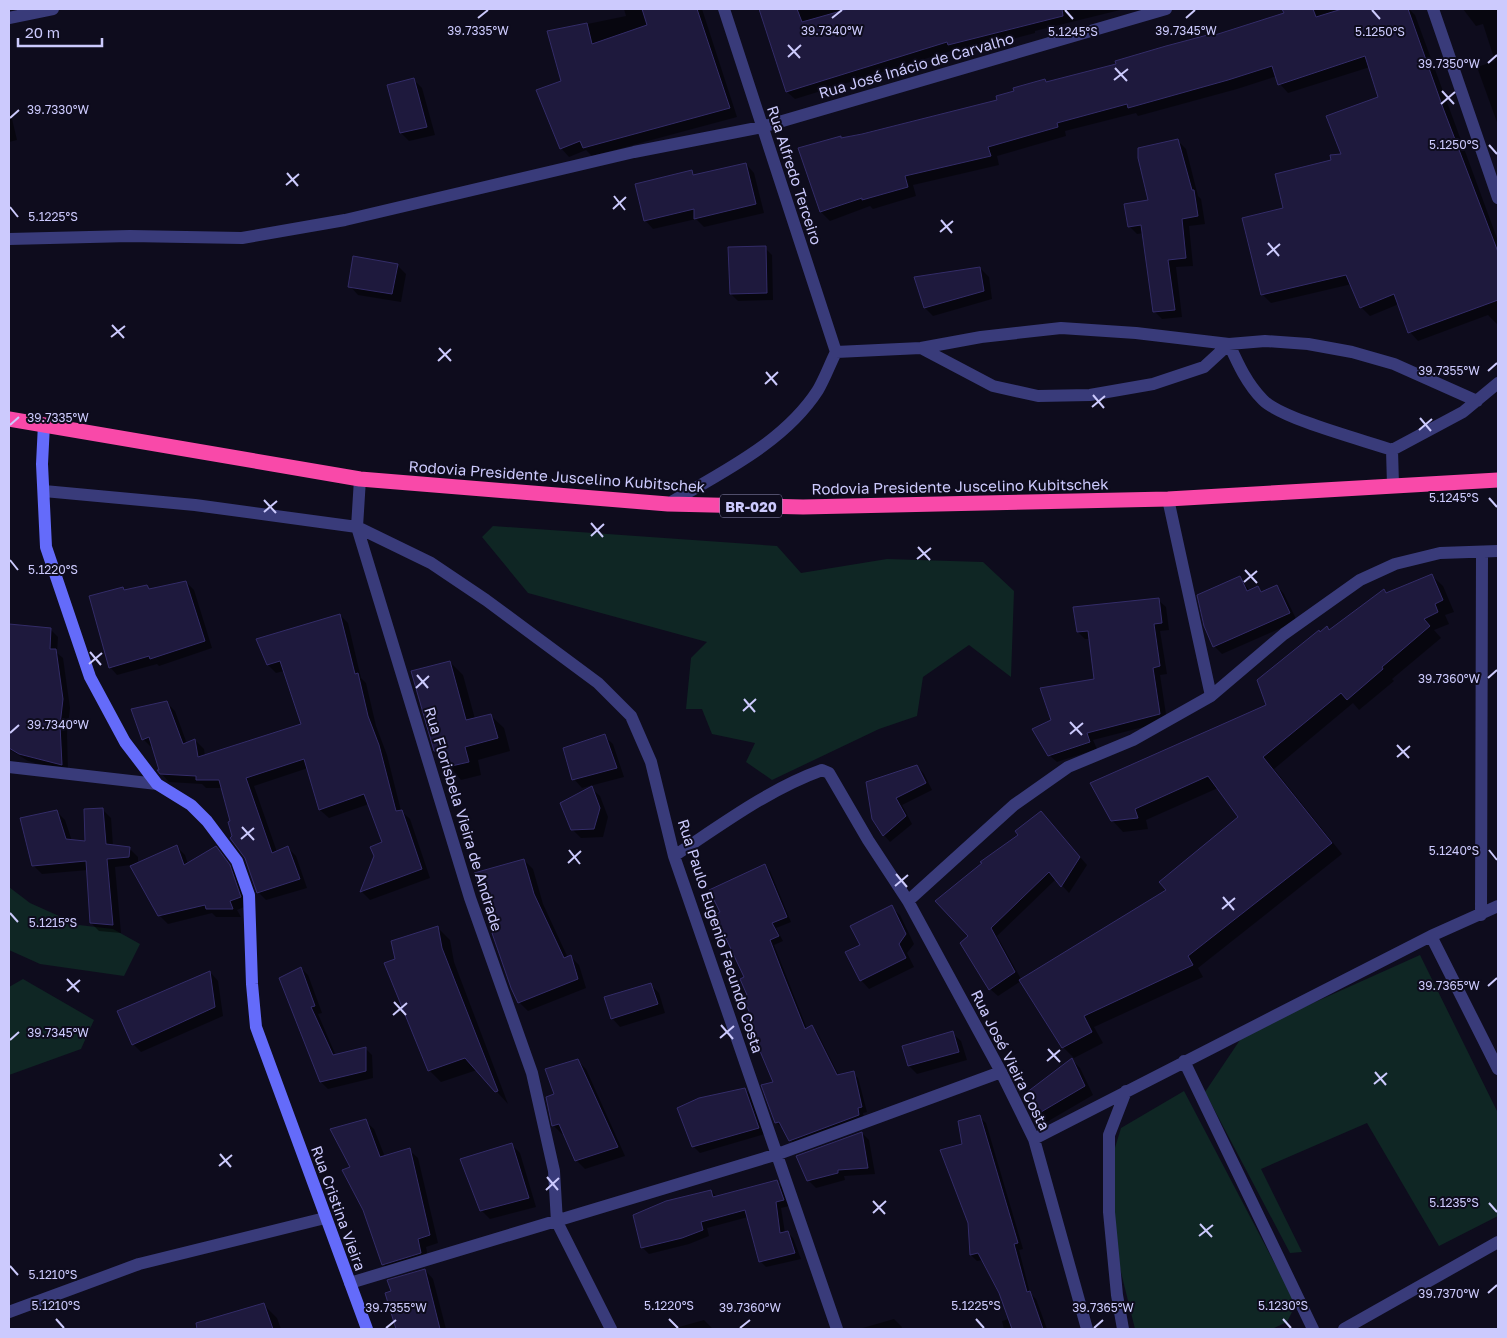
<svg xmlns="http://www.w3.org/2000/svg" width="1507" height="1338" viewBox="0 0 1507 1338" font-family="'Golos Text',sans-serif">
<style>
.green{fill:#0f2624}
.shadow{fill:#0007}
.building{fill:#1e193d;stroke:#332c68}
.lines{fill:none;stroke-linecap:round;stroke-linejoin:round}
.street{stroke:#393b7a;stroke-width:12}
.secondary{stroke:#646bfa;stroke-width:12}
.highway{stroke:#f949a9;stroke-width:15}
.ticks{fill:none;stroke:#cccafd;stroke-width:2}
.labels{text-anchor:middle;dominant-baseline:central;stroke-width:4;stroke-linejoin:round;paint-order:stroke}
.shield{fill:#0e0c1d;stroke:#9391ba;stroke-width:1}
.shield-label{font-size:14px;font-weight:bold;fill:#cccafd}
.street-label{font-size:15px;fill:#cccafd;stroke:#0e0c1d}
.ticks-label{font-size:12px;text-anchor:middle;fill:#cccafd;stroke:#0e0c1d;stroke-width:4;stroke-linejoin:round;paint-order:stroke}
</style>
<rect width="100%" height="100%" fill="#0e0c1d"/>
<path class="green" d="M493,526L777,546L801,573L887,559L983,562L1014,591L1011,677L969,645L923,677L917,716L879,729L772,780L746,762L755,743L712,734L702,709H686L691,658L707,642L528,593L482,537Z
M9,887L30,903L79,925L113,929L140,944L124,976L40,964L9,950Z
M1420,955L1498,1113V1216L1439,1246L1367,1123L1261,1169L1302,1252L1290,1253L1205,1092L1244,1034Z
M23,979L94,1020L81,1049L9,1075V987Z
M1184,1091L1296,1304L1287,1322L1272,1329H1135L1115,1248L1114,1151L1121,1128Z"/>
<path class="shadow" d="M624,9H702L737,117L592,156L586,150L569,157L561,148L562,82L549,32L626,16Z
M759,9H1124L1035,31V33L1001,42L957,53L954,50L795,99L787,92Z
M1292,9H1409L1415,15L1498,241V325L1488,315L1418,341L1410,332L1399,304L1370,316L1361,307L1352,284L1271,303L1262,294L1284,209L1333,161L1342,155L1380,98L1370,67L1288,93L1280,84L1277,76L1237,89L1138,116L1136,113L1065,131L1066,136L997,156L999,165L913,185L916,196L873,209L870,206L830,221L821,212L800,148L999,101L1047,83L1117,65L1214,34L1216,36L1285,14L1284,12Z
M1463,9H1498V125L1477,67L1495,61L1483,24L1476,26Z
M414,80L422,88L435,135L409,141L401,133L389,86Z
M9,106L17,140L9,142Z
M1178,141L1186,149L1198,196L1201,199L1205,224L1189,226L1193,266L1176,267L1182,317L1162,319L1154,311L1144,233L1137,234L1129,226L1149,201Z
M746,164L754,173L764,213L704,227L696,219L653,229L645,220L691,172L695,176Z
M765,248L772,255L773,300L738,301L731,294Z
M397,265L406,274L401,302L358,295L350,286Z
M980,268L989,277L992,299L933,316L925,308Z
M1431,575L1443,586L1454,612L1445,615L1449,624L1434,630L1441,638L1392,679L1394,681L1359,710L1353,703L1274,769L1342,854L1198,968L1203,977L1094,1027L1103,1043L1074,1058L1063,1047L1021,981L998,996L990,989L970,936L1048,820L1087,865L1069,893L1056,879L997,936L1021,979L1168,890L1240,818L1218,788L1146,820L1148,829L1123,832L1112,820L1267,706L1321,633L1330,631L1384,591L1387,594Z
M1239,578L1250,591L1258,588L1263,592L1277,586L1284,594L1297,621L1222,654L1214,646Z
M186,582L194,590L212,648L159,666L157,664L117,675L110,667L123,588L126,591L147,587L150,590Z
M1158,600L1166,607L1169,630L1160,631L1167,674L1160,675L1167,721L1093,740L1097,749L1057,762L1049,755L1052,721L1095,680L1090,639H1085L1078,632Z
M340,615L348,623L361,678L366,683L376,726L387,755L401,811L410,819L430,878L370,900L362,892L375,856L383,842L369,804L329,818L320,810L308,768L254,786L277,852L288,848L296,856L307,888L266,900L258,892L232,822L223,788H206L202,784L169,782L161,773L153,747H151L143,739L166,702L175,711L187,744L195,740L204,749L205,756L302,724L284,671L276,673L268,665Z
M9,625L50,629L58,637L57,653L63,658L70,708L67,733L68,772L28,761L9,749Z
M450,662L463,675L475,719L490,715L504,728L510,751L478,760L481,775L461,780L435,750Z
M604,736L613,744L624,777L582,788L574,779Z
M917,766L924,774L932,790L902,805L912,824L890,842L884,835L867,783Z
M591,788L600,796L608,817L603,837L581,838L572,829Z
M102,809L111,818L113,846L129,848L138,857V863L176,846L185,855L188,864L216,848L238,875L249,905L237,910L241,917H216L212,913L168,924L159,915L131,865L115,867L121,933L99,931L91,923L88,870L42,874L33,865L56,811L65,820L72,841L87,843Z
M524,860L533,869L543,904L568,958L571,957L579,965L586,988L528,1011L519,1002L502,930Z
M765,866L770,871L791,922L776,928L783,941L774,945L807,1029L812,1027L817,1032L839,1076L853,1073L858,1078L867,1112L863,1113L864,1120L795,1146L783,1127H781L776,1122L775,1083L752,1017L746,978L722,913Z
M891,907L900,915L914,944L907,953L914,967L869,989L861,980V946Z
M438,928L450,940L454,962L508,1104L477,1070L441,1082L429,1070L397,960Z
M301,968L308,975L322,1013L318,1014L336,1056L365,1048L372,1055L373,1078L328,1089L321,1082Z
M210,972L218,981L223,1016L141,1052L133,1044Z
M650,984L659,993L665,1013L620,1027L612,1018Z
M952,1033L961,1041L967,1060L917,1074L909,1066Z
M577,1060L586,1069L625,1156L585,1169L577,1161L565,1133L562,1134L553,1125L555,1094Z
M1072,1060L1080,1068L1093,1095L1045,1123L1037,1114Z
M745,1089L752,1096L765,1134L700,1153L693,1146Z
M979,1117L986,1123L1023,1249L1019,1250L1030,1293L1036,1299L1047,1329H1004L1002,1321L1009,1319L1000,1293L983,1260L977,1261L971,1255L964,1145Z
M365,1121L374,1129L385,1157L409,1150L418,1158L438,1243L426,1247L429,1262L392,1273L383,1264L352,1168Z
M862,1133L869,1140L875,1174L844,1176L845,1180L816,1188L808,1180Z
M511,1144L520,1153L536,1207L490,1219L481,1210Z
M777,1182L783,1188L789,1206L781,1208L785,1233L787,1232L793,1238L801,1259L766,1267L760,1261L748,1217L707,1228L709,1236L689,1244L649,1254L643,1248L634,1215L711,1191L717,1197Z
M425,1270L433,1279L446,1329H397L387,1294Z
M264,1305L277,1318L281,1329H202L208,1320Z
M894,1319L902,1327L901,1329H859Z
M704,1320L713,1329H672Z"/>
<path class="building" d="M642,9H697L730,108L583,148L580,141L560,149L536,90L561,81L547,31L587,23L592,44L647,25Z
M759,9H797L802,22L848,9H1062L1063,16L948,45L947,42L786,92Z
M1282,9H1313L1316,17L1342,9H1408L1443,108L1498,252V300L1408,333L1394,294L1360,308L1346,275L1261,295L1242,218L1283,208L1275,174L1331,160L1330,155L1341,154L1326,116L1378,97L1365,56L1278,85L1272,66L1228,80L1128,108L1127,104L1057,123L1058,127L988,147L991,156L905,176L908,187L862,200V198L820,212L798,148L841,136V138L862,134L997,100L996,96L1014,91L1013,88L1045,79L1046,82L1116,64L1115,61L1166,46L1215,33V35L1284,13Z
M414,78L427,127L400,133L387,85Z
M1178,139L1192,190H1194L1198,216L1182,219L1186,258L1168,260L1175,310L1153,312L1141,225L1128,227L1124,204L1148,200L1138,158V148Z
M746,163L756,204L694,219V209L644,221L635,184L692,170L693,175Z
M766,246L767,293L730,294L728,247Z
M353,256L398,264L392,294L348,287Z
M980,267L984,291L924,308L914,277Z
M1432,574L1443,600L1435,604L1438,612L1424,619L1430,626L1382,667L1383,669L1347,700L1341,693L1263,757L1332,843L1188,956L1193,965L1084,1016L1092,1032L1062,1048L1019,980L1166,890L1159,882L1238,817L1208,776L1135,809L1138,818L1111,821L1090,783L1266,705L1257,680L1319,630L1320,632L1327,626L1329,630L1384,589L1386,593Z
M1240,576L1247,591L1258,586L1261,592L1277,585L1290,613L1213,647L1204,626L1197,595Z
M186,581L205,641L150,659L149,656L109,668L89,596L123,587L124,590L147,585L149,589Z
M1159,598L1162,623L1154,624L1160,666L1153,668L1160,714L1087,733L1090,742L1048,756L1032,729L1051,720L1040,688L1094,679L1088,631L1077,632L1073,607Z
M340,614L355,674L358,673L368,716L379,745L396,811L402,810L422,869L360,892L374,856L370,847L382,842L364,794L319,810L304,759L246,778L272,853L288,846L300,879L257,893L245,858L230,838L232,836L228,822L230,821L219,780H196V776L160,774L157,770H159L149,737L142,740L131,709L167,701L183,744L195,739L198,757L301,724L280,661L267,665L256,639Z
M9,624L51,628L50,649H56L63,699L60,725L62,765L19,754L9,748Z
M450,661L466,720L491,714L498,738L465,747L469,762L447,767L443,752L434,751L411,671Z
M605,734L617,768L572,780L563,748Z
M917,765L926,783L896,798L906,816L883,836L872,819L866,782Z
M592,786L600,808L594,829L571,830L560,803Z
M103,808L106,844L130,847L129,857L107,859L113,925L90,923L86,861L32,866L20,818L57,810L66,839L85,841L84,809Z
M1041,811L1080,857L1061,887L1049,872L991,928L1015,972L989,990L960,943L968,936L935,901L982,863L980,862L1018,835L1015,831Z
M177,845L184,865L216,846L230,865L241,897L230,901L233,909H206L205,905L158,916L130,866Z
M524,859L534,894L564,958L571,955L578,979L518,1003L511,988L492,933L500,929L474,873Z
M765,864L787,917L772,923L779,936L770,940L783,974L805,1029L812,1025L837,1075L854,1071L862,1107L858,1108L859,1115L789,1141L779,1122L775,1123L761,1085L773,1082L746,1018L751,1016L743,997L747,995L740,979L744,977L715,915L720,912L709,890Z
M892,905L906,934L899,944L906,958L860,981L845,952L860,945L850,926Z
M438,926L442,948L498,1091L495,1092L465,1058L428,1071L384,963L395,959L391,941Z
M301,967L315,1006L311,1007L333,1055L366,1047V1071L320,1082L279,978Z
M210,971L215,1007L132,1045L117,1011Z
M651,983L658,1004L611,1019L604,997Z
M953,1031L959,1052L908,1066L902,1046Z
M1072,1058L1085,1086L1036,1115L1022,1096Z
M578,1059L618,1147L575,1161L559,1124L552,1126L546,1097L554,1094L545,1069Z
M745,1088L759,1128L692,1147L677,1108L699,1098Z
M980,1115L1018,1243L1014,1244L1027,1292L1030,1291L1043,1329H1012L999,1293L978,1253L970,1255L968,1223L940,1150L962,1144L958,1121Z
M366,1119L380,1157L410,1148L430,1235L418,1239L421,1253L382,1265L363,1210L342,1170L350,1167L330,1129Z
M862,1132L868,1168L838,1170V1173L807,1181L796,1156Z
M512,1143L529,1198L480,1211L460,1159Z
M777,1180L784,1200L776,1202L780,1233L788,1231L795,1253L759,1262L745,1210L701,1222L703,1230L682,1238L641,1248L633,1215L666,1201L711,1190L713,1197Z
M425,1269L440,1329H396L385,1293L391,1291L387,1280Z
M264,1303L273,1329H197L196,1323Z"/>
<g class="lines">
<path class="street" d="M724,9L836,352
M1433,9L1498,198
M9,18L53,9
M9,239L130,236L242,238L345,220L634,152L762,127L1166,9
M921,348L993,386L1038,396L1090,395L1153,384L1204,367L1229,344C1238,364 1247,384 1263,400C1282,419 1363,440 1392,450
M836,352L921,348L981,337L1061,328L1136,333L1229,344L1265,341L1308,344L1352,352L1394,364L1477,401
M360,479L357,527L431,563L486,600L598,683L631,716L651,762L674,856L837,1329
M1393,485L1392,450L1463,412L1498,383
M44,491L195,505L357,527L470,898L532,1073L554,1171L557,1222L611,1329
M1168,499L1211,696
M668,504C720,473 784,443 818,390C825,378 830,364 836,352
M9,767L157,784
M674,856C721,825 769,789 822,770L829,773L868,840L908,901L1001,1072L1034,1139L1087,1329
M908,901L1014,805L1068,767L1133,740L1211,696L1284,634L1360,580L1395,564L1440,553L1498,551
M1481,915L1482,552
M1431,936L1498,1069
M1184,1061L1313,1329
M1034,1139L1431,936L1498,906
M350,1283L778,1154L1001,1072
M9,1312L139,1264L325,1218
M1123,1329L1117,1295L1109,1212V1135L1126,1091
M1344,1329L1498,1242"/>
<path class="secondary" d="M44,424L42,464L46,547L90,677L125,742L157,784L191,805L207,821L237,861L249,895L252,984L256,1027L367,1329"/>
<path class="highway" d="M9,419L360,479L668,504L803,507L1168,499L1498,480"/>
</g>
<path class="ticks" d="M1065,10L1073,19M1372,10L1380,19M478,18L488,10M832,18L842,10M1186,18L1195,10M788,45L800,58M788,57L801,45M1488,63L1497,55M1115,68L1127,81M1114,80L1128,69M1442,91L1454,104M1441,104L1455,92M10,118L19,110M1489,145L1497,154M287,173L298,186M286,185L299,174M614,196L625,210M10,207L18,217M613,209L626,197M941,220L952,233M940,232L953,221M1268,243L1279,256M1267,255L1280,244M112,325L124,338M111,337L125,326M439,348L451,361M438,361L451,349M1488,371L1497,363M766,372L777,385M765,384L778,372M1093,395L1104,408M1092,407L1105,396M1420,418L1431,431M10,425L19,417M1419,430L1432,419M1489,498L1497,507M264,500L276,513M264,512L277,501M591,523L603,537M591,536L604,524M918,547L930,560M917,559L931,548M10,560L18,570M1245,570L1257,583M1244,582L1257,571M90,652L101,665M89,664L102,653M417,675L428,688M1488,678L1497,670M416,688L429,676M744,699L755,712M743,711L756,699M1070,722L1082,735M10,733L19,725M1070,734L1083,723M1397,745L1409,758M1397,757L1410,746M242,827L254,840M241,839L254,828M569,850L580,864M1489,850L1497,860M568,863L581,851M896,874L907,887M895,886L908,875M1223,897L1234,910M1222,909L1235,898M10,913L18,922M67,979L79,992M1488,986L1497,978M67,991L80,980M394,1002L406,1015M393,1015L407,1003M721,1025L733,1039M720,1038L734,1026M10,1040L19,1032M1048,1049L1060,1062M1047,1061L1060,1050M1375,1072L1386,1085M1374,1084L1387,1073M220,1154L231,1167M219,1166L232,1155M547,1177L558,1190M546,1190L559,1178M873,1201L885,1214M1489,1203L1497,1212M873,1213L886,1201M1200,1224L1212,1237M1199,1236L1213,1225M10,1266L18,1275M1488,1293L1497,1285M56,1319L64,1328M669,1319L678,1328M976,1319L984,1328M1283,1319L1291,1328M386,1328L396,1320M740,1328L750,1320M1094,1328L1103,1320"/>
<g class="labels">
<rect class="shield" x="720" y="494.5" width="62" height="23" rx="4"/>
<g class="shield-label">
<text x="751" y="506">BR-020</text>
</g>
<g class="street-label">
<text transform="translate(916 65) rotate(-16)">Rua José Inácio de Carvalho</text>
<text transform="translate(795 175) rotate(72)">Rua Alfredo Terceiro</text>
<text transform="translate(557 476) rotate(4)">Rodovia Presidente Juscelino Kubitschek</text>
<text transform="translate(960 486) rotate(-1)">Rodovia Presidente Juscelino Kubitschek</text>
<text transform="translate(464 819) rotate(73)">Rua Florisbela Vieira de Andrade</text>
<text transform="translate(721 936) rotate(72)">Rua Paulo Eugenio Facundo Costa</text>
<text transform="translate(1011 1060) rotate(63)">Rua José Vieira Costa</text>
<text transform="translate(339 1208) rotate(70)">Rua Cristina Vieira</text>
</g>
</g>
<g class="ticks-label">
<text x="478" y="35">39.7335°W</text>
<text x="832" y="35">39.7340°W</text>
<text x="1186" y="35">39.7345°W</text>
<text x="1073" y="36">5.1245°S</text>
<text x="1380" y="36">5.1250°S</text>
<text x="1449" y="68">39.7350°W</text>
<text x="58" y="114">39.7330°W</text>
<text x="1454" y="149">5.1250°S</text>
<text x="53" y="221">5.1225°S</text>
<text x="1449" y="375">39.7355°W</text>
<text x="58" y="422">39.7335°W</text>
<text x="1454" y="502">5.1245°S</text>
<text x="53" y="574">5.1220°S</text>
<text x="1449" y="683">39.7360°W</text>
<text x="58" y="729">39.7340°W</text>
<text x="1454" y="855">5.1240°S</text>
<text x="53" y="927">5.1215°S</text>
<text x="1449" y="990">39.7365°W</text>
<text x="58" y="1037">39.7345°W</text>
<text x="1454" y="1207">5.1235°S</text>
<text x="53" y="1279">5.1210°S</text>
<text x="1449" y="1298">39.7370°W</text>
<text x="56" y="1310">5.1210°S</text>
<text x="669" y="1310">5.1220°S</text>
<text x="976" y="1310">5.1225°S</text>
<text x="1283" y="1310">5.1230°S</text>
<text x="396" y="1312">39.7355°W</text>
<text x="750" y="1312">39.7360°W</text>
<text x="1103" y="1312">39.7365°W</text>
</g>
<rect width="1507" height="1338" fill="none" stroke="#cccafd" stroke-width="20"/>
<path d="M18 38v8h84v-8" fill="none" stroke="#cccafd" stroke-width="2.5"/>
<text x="25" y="38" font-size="15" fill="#cccafd" stroke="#0e0c1d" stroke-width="4" paint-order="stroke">20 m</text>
</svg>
